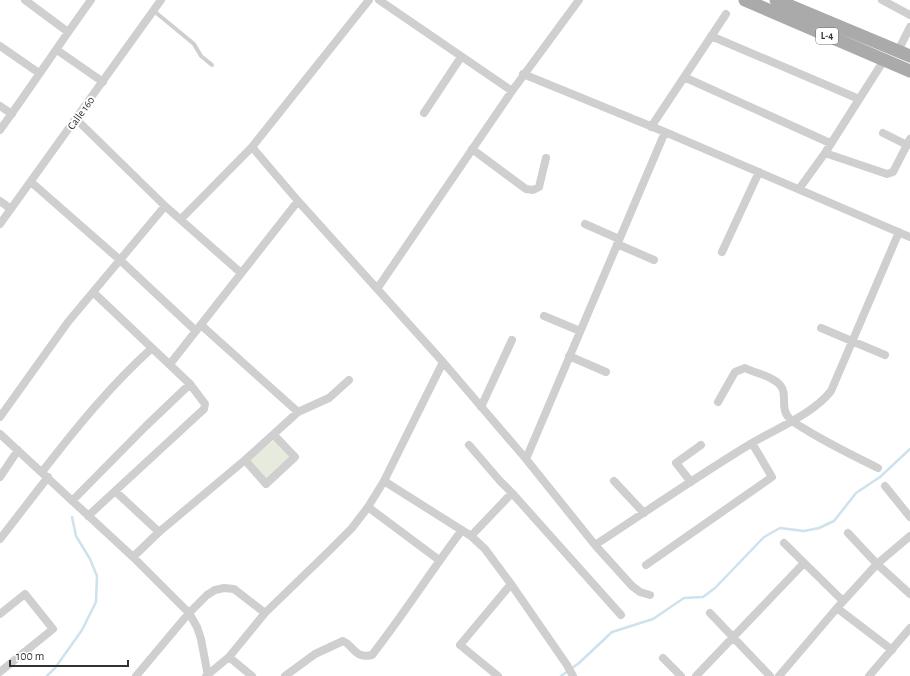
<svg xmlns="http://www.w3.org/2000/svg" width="910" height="676" viewBox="0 0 910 676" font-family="'Alegreya Sans',sans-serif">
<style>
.green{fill:#e6ebde}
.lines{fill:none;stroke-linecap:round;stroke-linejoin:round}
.stream{stroke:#cee2ed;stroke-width:2.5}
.service{stroke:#cfcfcf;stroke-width:4}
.minor{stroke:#cfcfcf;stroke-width:8}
.primary{stroke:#aaa;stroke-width:13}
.labels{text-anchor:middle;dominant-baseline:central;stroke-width:4;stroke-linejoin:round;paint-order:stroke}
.shield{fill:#fff;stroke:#707070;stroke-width:1}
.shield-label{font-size:10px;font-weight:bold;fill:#323232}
.street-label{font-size:11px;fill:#323232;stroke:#fff}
</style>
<rect width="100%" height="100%" fill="#fff"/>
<path class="green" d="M274,440L291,457L266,479L250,460Z"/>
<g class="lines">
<path class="stream" d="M47,676L55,668L82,630L96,602L97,576L90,559L76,536L72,517
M561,676L579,663L612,632L653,619L684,598L703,597L715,588L764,537L780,528L804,531L819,528L834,521L856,493L880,477L910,449"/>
<path class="service" d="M154,11L194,44L201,56L212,65"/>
<path class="minor" d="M25,0L68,32
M379,0L512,91
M882,0L910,15
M711,36L859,99
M0,46L39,73
M57,50L103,82
M898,51L910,27
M523,74L665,132L910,237
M684,77L830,143
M0,106L12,114
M424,113L461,57
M76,119L165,206L241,273
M651,127L726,14
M0,130C31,87 60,43 91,0
M883,133L907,145
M252,147L298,201L443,362L526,459L595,545L632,586L640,592L650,595
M472,149L526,189L533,190L539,187L546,158
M825,153L887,174L893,172L910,139
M31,182L120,260L196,331
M799,189L825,153L884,60
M0,201L11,209
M181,219L252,147L369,0
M0,224L161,0
M585,224L619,239
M617,244L654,260
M722,252L759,172
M377,289L512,91L579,0
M544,316L580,331
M201,325L298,412
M821,328L885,355
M569,356L606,372
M170,364L298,201
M718,402L735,372L745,368C755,373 769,375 778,383C790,393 778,407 790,419C795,424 802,427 808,431C831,445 854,456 878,468
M481,407L512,340
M0,417L68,322L165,206
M0,434L133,557L189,613L197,627L201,639L208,676
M469,445L500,481L512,493
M526,459L665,132
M245,460L266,484L295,457L274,435
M42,472C76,428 111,385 152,348
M0,477L18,450
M384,481L471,536L485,549L511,584L567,665L573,676
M614,481L644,513
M691,482L676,463L701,445
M885,486L910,517
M115,491L159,532
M72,501L146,426L190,384
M368,507L439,560
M88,516L204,409L205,404L190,384L93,292
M848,533L877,564L910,594
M471,536L512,493L621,615
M0,539L48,477
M784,543L843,601
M595,545C647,511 699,475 752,443C777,428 813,414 831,391L899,232
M133,557L159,532L245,460L298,412L329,398L349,380
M646,565L772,477L752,443
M837,608L892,650
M710,613L770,676
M0,614L25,594L53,629L0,672
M229,657L252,676
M663,658L681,676
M136,676L189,613L207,595L215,590L224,588L234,589L265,613
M206,676L229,657L265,613L329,551L352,528L368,507L384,481L443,362
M285,676L315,654L343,641C355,647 355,659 372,655C404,614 431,571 462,530
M498,676L460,645L511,584
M696,676L804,563
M779,676L837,608L877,564L910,536
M869,676L910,628"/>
<path class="primary" d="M745,0L910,71
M776,0L910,56"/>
</g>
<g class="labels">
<rect class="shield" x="816" y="28" width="22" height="16" rx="3"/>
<g class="shield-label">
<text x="827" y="36">L-4</text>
</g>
<g class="street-label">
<text transform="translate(81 113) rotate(-54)">Calle 160</text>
</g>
</g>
<path d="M10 660v6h118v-6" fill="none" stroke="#323232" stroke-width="2"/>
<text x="16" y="660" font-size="12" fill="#323232" stroke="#ffffff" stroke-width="3" paint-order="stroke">100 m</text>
</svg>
